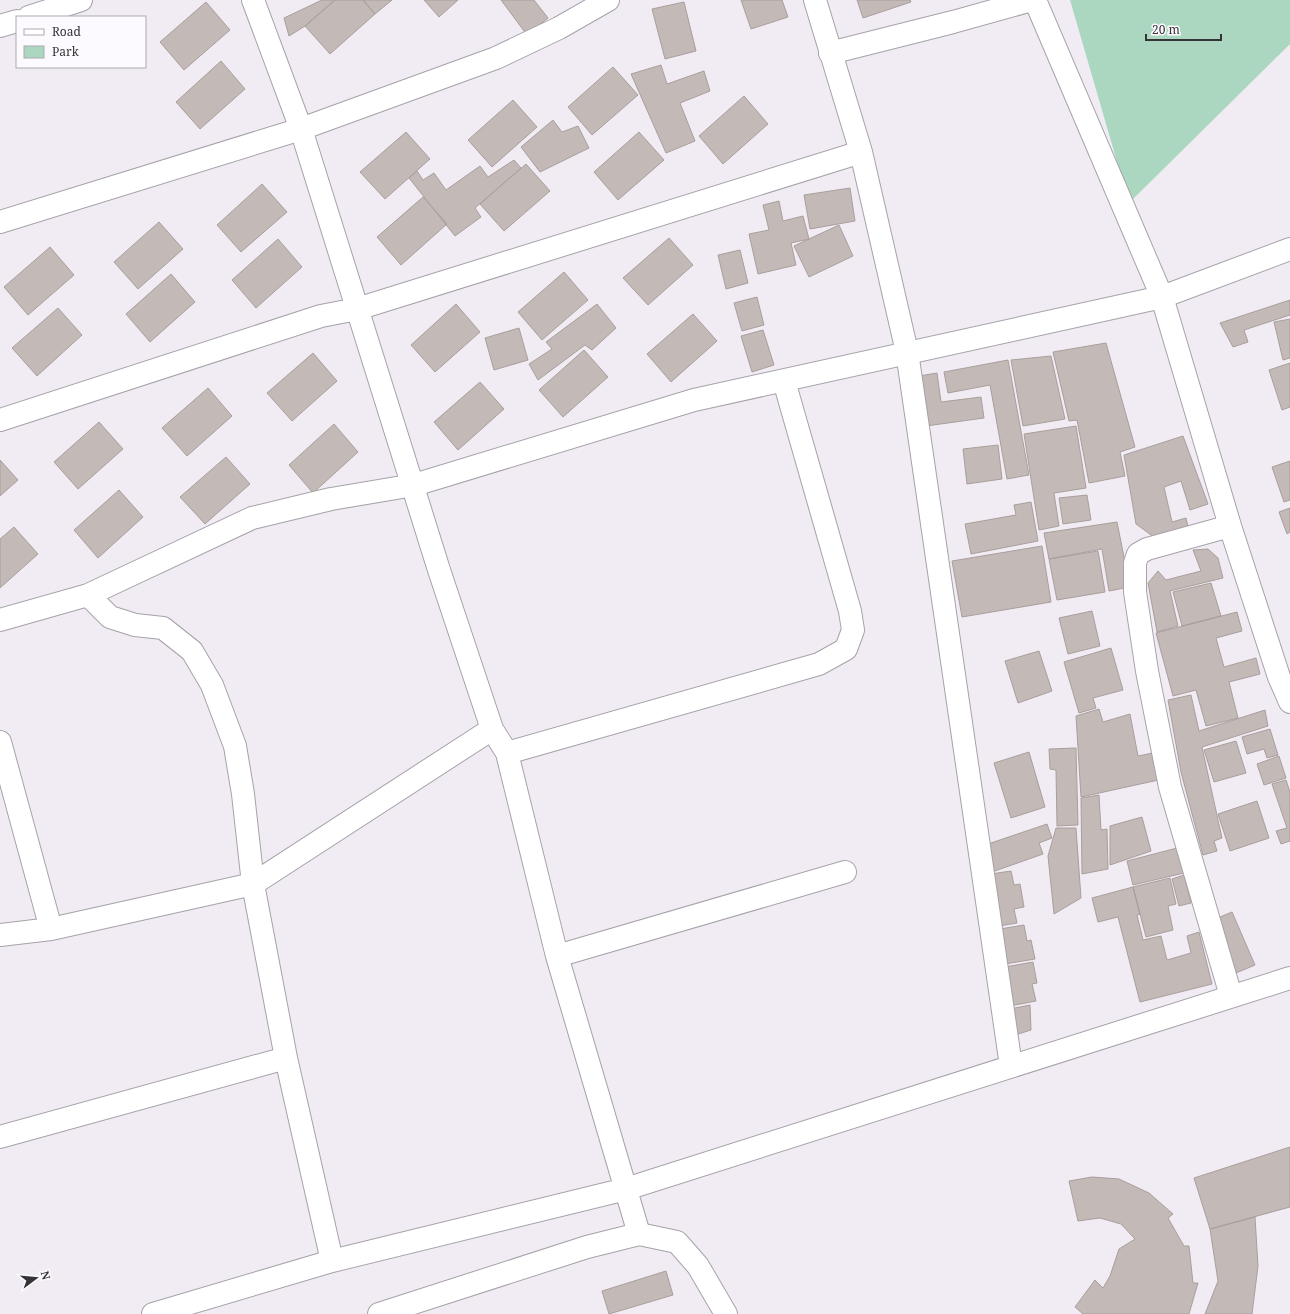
<svg xmlns="http://www.w3.org/2000/svg" width="1290" height="1314" viewBox="0 0 1290 1314" font-family="'Noto Serif',serif">
<style>
.green{fill:#abd7c0}
.building{fill:#c3b9b7;stroke:#a89f9d}
.lines{fill:none;stroke-linecap:round;stroke-linejoin:round}
.minor-casing{stroke:#a6a2a9;stroke-width:24}
.major-casing{stroke:#a6a2a9;stroke-width:24}
.minor{stroke:#fff;stroke-width:22}
.major{stroke:#fff;stroke-width:22}
</style>
<rect width="100%" height="100%" fill="#f1ecf3"/>
<path class="green" d="M1070,0H1290V44L1129,203Z"/>
<path class="building" d="M322,0H335L305,26L289,36L284,18Z
M335,0H363L375,14L330,54L305,26Z
M363,0H392L375,14Z
M424,0H458L439,17Z
M501,0H534L548,18L527,35Z
M741,0H782L788,17L751,29Z
M857,0H910L911,2L863,18Z
M206,2L230,30L184,70L160,42Z
M684,2L696,51L665,59L652,9Z
M221,61L245,89L200,129L176,102Z
M661,65L667,84L704,71L710,91L680,103L695,141L666,153L631,74Z
M613,67L638,95L592,135L568,107Z
M744,96L768,124L723,164L699,136Z
M513,100L537,127L492,167L468,140Z
M553,120L562,132L578,126L589,148L540,172L521,147Z
M406,132L430,159L385,199L360,172Z
M639,132L664,160L618,200L594,172Z
M514,160L521,168L475,208L481,217L455,236L409,178L417,171L423,180L434,173L446,190L480,166L488,177Z
M526,164L550,191L504,231L480,204Z
M262,184L287,212L241,252L217,225Z
M850,188L855,221L810,229L804,195Z
M423,197L447,224L401,265L377,237Z
M779,201L783,221L803,216L809,239L791,243L796,265L758,274L749,234L769,230L763,205Z
M159,222L183,249L138,289L114,262Z
M839,225L853,256L809,277L794,246Z
M669,238L693,265L648,305L623,278Z
M278,239L302,267L256,308L232,280Z
M50,247L74,275L28,315L4,287Z
M740,250L748,283L726,289L718,255Z
M564,272L588,300L542,340L518,312Z
M171,274L195,302L150,342L126,314Z
M757,297L764,325L742,331L734,303Z
M1290,300V315L1244,330L1248,342L1233,347L1220,323Z
M456,304L480,332L435,372L411,345Z
M597,304L616,328L592,350L585,345L538,380L529,364L552,349L546,342Z
M58,308L82,335L37,376L12,348Z
M693,314L717,341L671,382L647,354Z
M1290,319V358L1283,360L1274,322Z
M519,328L528,360L494,370L485,338Z
M763,330L774,365L752,372L741,336Z
M1106,343L1135,447L1120,452L1125,476L1089,483L1077,420L1069,421L1053,352Z
M584,350L608,377L563,417L539,390Z
M313,353L337,381L292,421L267,393Z
M1051,356L1065,419L1023,426L1011,360Z
M1008,360L1029,475L1007,479L990,385L948,393L944,372Z
M1290,363V407L1282,410L1269,370Z
M937,373L941,402L981,397L984,418L926,426L919,376Z
M480,382L504,409L458,450L434,422Z
M208,388L232,416L187,456L162,428Z
M99,422L123,449L78,489L54,462Z
M334,424L358,452L313,493L289,465Z
M1076,426L1086,488L1054,493L1059,526L1039,530L1024,434Z
M1183,436L1208,504L1190,510L1181,481L1164,487L1172,522L1186,518L1189,531L1158,540L1136,524L1124,455Z
M998,445L1002,479L967,484L963,449Z
M226,457L250,484L205,524L180,497Z
M0,460L18,480L0,496Z
M1290,461V500L1284,502L1272,467Z
M119,490L143,517L98,558L74,530Z
M1087,495L1091,520L1063,524L1059,498Z
M1031,502L1038,541L971,554L965,524L1016,515L1014,505Z
M1290,508V532L1287,534L1279,512Z
M1117,522L1130,587L1109,591L1102,549L1049,559L1044,533Z
M14,527L38,554L0,588V539Z
M1042,546L1051,602L962,617L952,561Z
M1208,549L1218,558L1223,578L1170,591L1178,626L1157,632L1148,583L1158,571L1166,580L1201,571L1193,550Z
M1098,551L1105,592L1057,600L1049,559Z
M1211,583L1221,616L1182,626L1173,592Z
M1092,611L1100,646L1068,654L1059,618Z
M1237,612L1242,631L1216,638L1224,667L1256,658L1260,674L1229,682L1238,718L1206,726L1196,690L1173,696L1156,633Z
M1111,648L1123,690L1093,698L1096,708L1079,713L1064,662Z
M1039,651L1052,691L1018,703L1005,661Z
M1191,695L1199,731L1265,710L1268,726L1202,747L1222,838L1214,841L1217,851L1203,855L1181,772L1168,700Z
M1099,709L1103,722L1130,714L1138,756L1158,752L1163,779L1081,797L1076,716Z
M1270,729L1278,755L1267,758L1264,749L1247,754L1242,737Z
M1236,741L1246,773L1214,782L1204,750Z
M1076,748L1078,825L1057,826L1056,770L1050,769L1049,749Z
M1029,752L1045,807L1011,818L994,763Z
M1279,756L1286,778L1264,785L1257,764Z
M1286,780L1290,792V841L1281,844L1276,831L1287,828L1272,784Z
M1099,795L1101,830L1107,829L1108,869L1082,874L1081,798Z
M1257,801L1269,838L1230,851L1218,814Z
M1142,817L1151,851L1110,865V826Z
M1047,824L1052,838L1039,843L1043,854L992,872L988,844Z
M1056,828H1076L1081,898L1054,914L1048,856Z
M1177,848L1184,873L1133,885L1127,861Z
M1011,871L1014,885L1020,884L1024,907L1014,909L1017,923L999,926L991,874Z
M1184,875L1191,903L1179,906L1172,879Z
M1170,878L1176,904L1168,906L1173,930L1146,937L1133,887Z
M1133,887L1140,914L1137,915L1143,940L1161,936L1167,960L1191,953L1187,936L1199,932L1212,984L1140,1002L1118,917L1098,922L1092,898Z
M1232,912L1255,965L1236,973L1213,920Z
M1024,925L1027,941L1031,940L1035,959L1005,964L1000,929Z
M1033,962L1037,983L1032,984L1036,1001L1010,1006L1005,967Z
M1030,1005L1031,1030L1012,1036L1010,1009Z
M1290,1147V1207L1210,1229L1194,1178Z
M1092,1177L1119,1179L1149,1193L1173,1214L1168,1218L1184,1246H1189L1193,1283H1198L1189,1314H1083L1075,1307L1095,1280L1103,1288L1110,1276L1119,1249L1135,1239L1121,1224L1100,1218L1078,1221L1069,1181Z
M1255,1217L1258,1266L1252,1314H1205L1218,1281L1210,1229Z
M666,1271L673,1295L609,1314L602,1291Z"/>
<g class="lines">
<defs>
<path id="minor" d="M253,0L301,129L439,570L492,729L507,753L557,956L639,1234
M815,0L861,152L907,352L1011,1066
M1035,0L1162,297L1230,526L1279,677L1290,702
M29,17L81,0
M0,26L17,21
M830,53L953,22L1032,0
M0,222L301,129L496,58L559,28L608,0
M0,420L321,316L357,309L861,152
M1230,526L1147,549L1138,554L1135,563V592L1147,671L1170,787L1231,996
M88,595L110,617L135,625L163,628L192,651L212,685L235,746L243,794L253,884L286,1058L332,1261
M0,620L88,595L252,518L331,499L414,485L694,400L1162,297L1290,249
M0,742L51,929
M507,753L819,664L846,649L853,630L850,611L784,381
M0,935L51,929L253,884L492,729
M557,956L845,872
M0,1137L286,1058
M153,1314L332,1261L626,1189L1290,978"/>
<path id="major" d="M379,1314L587,1247L639,1234L677,1242L698,1266L726,1314"/>
</defs>
<use href="#minor" class="minor-casing"/>
<use href="#major" class="major-casing"/>
<use href="#minor" class="minor"/>
<use href="#major" class="major"/>
</g>
<rect x="16" y="16" width="130" height="52" fill="#fdfaff" stroke="#adaaaf"/>
<rect x="24" y="29" width="20" height="6" fill="#ffffff" stroke="#adaaaf"/>
<text x="52" y="36" font-size="12" fill="#353336">Road</text>
<rect x="24" y="46" width="20" height="12" fill="#abd7c0" stroke="#adaaaf"/>
<text x="52" y="56" font-size="12" fill="#353336">Park</text>
<g transform="translate(36 1278) rotate(74)" stroke="#fdfaff" stroke-width="3" paint-order="stroke">
<path d="M0-3L7 15L0 10L-7 15Z" fill="#353336"/>
<text y="-6" font-size="11" font-weight="bold" text-anchor="middle" fill="#353336">N</text>
</g>
<path d="M1146 34v6h75v-6" fill="none" stroke="#353336" stroke-width="2"/>
<text x="1152" y="34" font-size="12" fill="#353336" stroke="#fdfaff" stroke-width="3" paint-order="stroke">20 m</text>
</svg>
